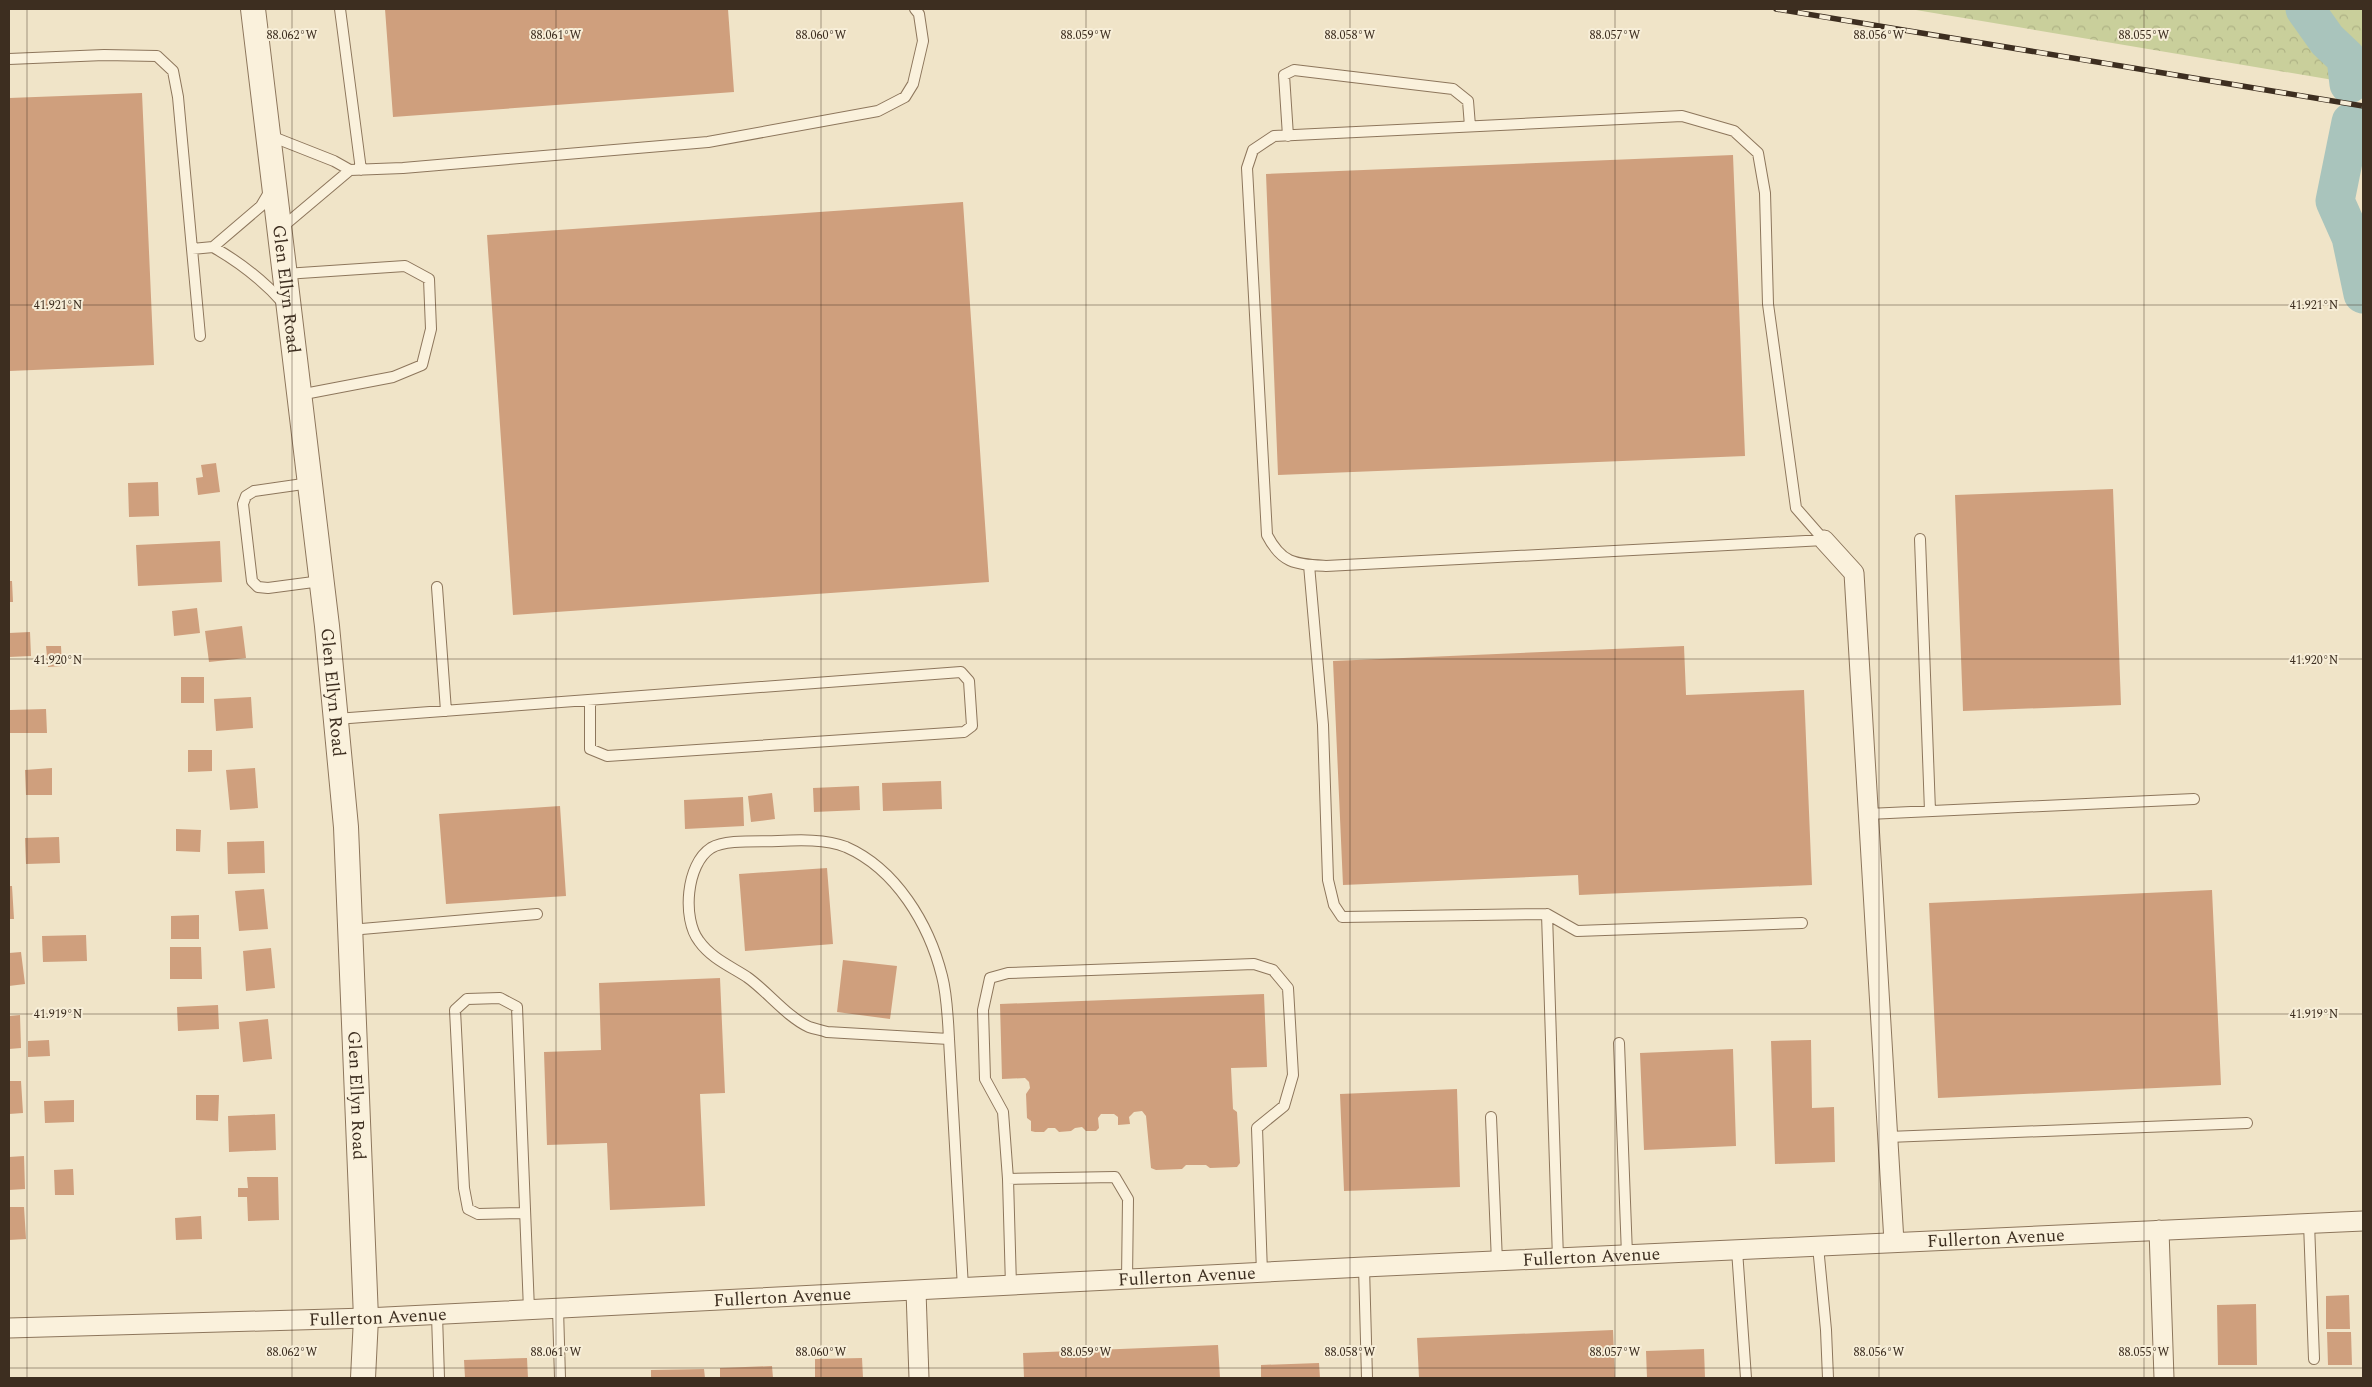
<svg xmlns="http://www.w3.org/2000/svg" width="2372" height="1387" viewBox="0 0 2372 1387" font-family="Spectral,serif">
<style>
.park{fill:url(#park-crowns)}
.lines{fill:none;stroke-linecap:round;stroke-linejoin:round}
.river{stroke:#a9c4bc;stroke-width:39}
.building{fill:#cf9f7d}
.service-casing{stroke:#8d765c;stroke-width:12}
.minor-casing{stroke:#8d765c;stroke-width:21}
.tertiary-casing{stroke:#8d765c;stroke-width:26}
.service{stroke:#faf1dc;stroke-width:10}
.minor{stroke:#faf1dc;stroke-width:19}
.tertiary{stroke:#faf1dc;stroke-width:24}
.rail-casing{stroke:#3d2e20;stroke-width:5.5}
.rail{stroke:#f7eed8;stroke-width:4;stroke-dasharray:11;stroke-linecap:butt}
.ticks{fill:none;stroke:#3d2e20;stroke-width:1;stroke-opacity:0.45}
.labels{text-anchor:middle;dominant-baseline:central;stroke-width:4;stroke-linejoin:round;paint-order:stroke}
.street-label{font-size:18px;fill:#3d2e20;stroke:#f7eed8}
.ticks-label{font-size:12px;text-anchor:middle;fill:#3d2e20;stroke:#f7eed8;stroke-width:4;stroke-linejoin:round;paint-order:stroke}
</style>
<defs>
<pattern id="park-crowns" width="20" height="18" patternUnits="userSpaceOnUse" patternTransform="scale(1.25)"><rect width="20" height="18" fill="#c9cf9b"/><path d="M2 6a3 3 0 1 1 6 0M12 15a3 3 0 1 1 6 0" fill="none" stroke="#aeb285"/></pattern>
</defs>
<rect width="100%" height="100%" fill="#f0e4c8"/>
<path class="park" d="M1910,9H2363V85Z"/>
<g class="lines">
<path class="river" d="M2305,9L2327,40L2346,58L2349,84
M2351,122L2335,201L2351,237L2363,294"/>
</g>
<path class="building" d="M385,9H728L734,92L393,117Z
M142,93L154,365L9,371V98Z
M1733,155L1745,456L1278,475L1266,174Z
M963,202L989,582L513,615L487,235Z
M216,463L220,492L198,495L196,478L203,477L201,465Z
M158,482L159,516L129,517L128,483Z
M2113,489L2121,705L1963,711L1955,495Z
M220,541L222,582L138,586L136,545Z
M9,581H12L13,602H9Z
M197,608L200,633L174,636L172,611Z
M242,626L246,658L209,662L205,631Z
M30,632L31,656L9,657V633Z
M46,646H61L62,666L48,667Z
M1684,646L1686,695L1804,690L1812,885L1579,895L1578,875L1343,885L1333,661Z
M181,677H204V703H181Z
M251,697L253,728L216,731L214,699Z
M46,709L47,733H10V710Z
M188,750H212V771L188,772Z
M52,768V795H26L25,770Z
M255,768L258,808L230,810L226,770Z
M941,781L942,809L883,811L882,783Z
M859,786L860,810L814,812L813,788Z
M772,793L775,819L751,822L748,796Z
M743,797L744,826L685,829L684,800Z
M560,806L566,896L446,904L439,814Z
M176,829L201,830L200,852L176,851Z
M59,837L60,863L26,864L25,838Z
M264,841L265,873L228,874L227,842Z
M827,868L833,944L745,951L739,874Z
M9,886H12L14,919H9Z
M264,889L268,929L239,931L235,891Z
M2212,890L2221,1085L1938,1098L1929,903Z
M199,915V939H171V916Z
M86,935L87,961L43,962L42,936Z
M170,947H201L202,979H170Z
M271,948L275,988L246,991L243,951Z
M21,952L25,984L9,986V953Z
M843,960L897,966L890,1019L837,1012Z
M720,978L725,1093L700,1094L705,1206L610,1210L607,1143L547,1145L544,1052L601,1050L599,983Z
M1264,994L1267,1067L1231,1068L1233,1109L1237,1112L1240,1163L1237,1167L1210,1168L1206,1165H1186L1182,1169L1156,1170L1151,1168L1146,1116L1142,1111L1134,1112L1129,1117L1130,1124L1118,1125V1117L1114,1114H1101L1098,1118L1099,1128L1096,1131H1086L1082,1127L1075,1128L1071,1131L1059,1132L1055,1128H1048L1044,1132H1035L1031,1131V1121L1027,1118L1026,1094L1030,1088L1029,1082L1025,1078L1002,1079L1000,1004Z
M218,1005L219,1029L178,1031L177,1007Z
M20,1015L21,1048L9,1049V1016Z
M268,1019L272,1059L243,1062L239,1022Z
M49,1040L50,1056L28,1057V1041Z
M1811,1040L1812,1108L1834,1107L1835,1162L1775,1164L1771,1041Z
M1733,1049L1736,1146L1644,1150L1640,1053Z
M9,1081H21L23,1113L9,1114Z
M1457,1089L1460,1187L1344,1191L1340,1094Z
M196,1095H219L218,1121L196,1120Z
M74,1100V1122L45,1123L44,1101Z
M275,1114L276,1150L229,1152L228,1116Z
M24,1156L25,1189L9,1190V1157Z
M73,1169L74,1195H55L54,1170Z
M247,1177H278L279,1220L248,1221L247,1197H238V1188H248Z
M9,1207H24L26,1239L9,1240Z
M201,1216L202,1239L176,1240L175,1218Z
M2349,1295L2350,1329H2326V1296Z
M2256,1304L2257,1365H2218L2217,1305Z
M1613,1330L1615,1378H1419L1417,1338Z
M2327,1332H2351L2352,1365H2328Z
M1218,1345L1220,1378H1024L1023,1353Z
M1704,1349L1705,1378H1647L1646,1351Z
M527,1358L528,1378H465L464,1360Z
M862,1358L863,1378H815V1359Z
M1319,1363L1320,1378H1261V1365Z
M772,1366L773,1378H720V1368Z
M704,1369L705,1378H651V1370Z"/>
<g class="lines">
<defs>
<path id="service" d="M340,9L361,170
M9,59L104,55L157,56L173,71L178,97L200,336
M1682,116L1734,131L1758,153L1765,193L1768,304L1796,508L1824,540L1326,566C1295,564 1282,564 1267,535L1247,168L1253,150L1274,136Z
M268,135L334,161L350,170L280,229
M1288,136L1284,75L1294,70L1453,89L1468,101L1470,126
M350,170L403,168L708,142L878,111L905,97L913,84L923,41L919,14L915,9
M213,247C241,263 263,280 284,304
M192,249L213,247L261,206L271,189
M285,274L405,266L429,279L431,329L422,365L393,377L299,395
M310,483L254,491L246,496L243,504L252,581L258,587L268,588L321,581
M1920,539L1930,811
M1309,565L1323,725L1328,880L1334,905L1342,917L1547,914
M437,587L446,711
M336,719L961,672L969,681L972,726L964,732L607,756L590,749V701
M1868,814L2194,799
M350,930L537,914
M949,1039L827,1032C821,1030 815,1029 809,1027C787,1017 767,991 747,977C730,966 711,958 699,941C682,919 686,864 711,848C726,839 760,842 778,841C799,840 826,839 846,847C896,869 929,924 942,976C947,995 948,1019 949,1039L963,1288
M1619,1043L1627,1255
M1491,1117L1497,1262
M1888,1137L2247,1123
M1008,1179L1003,1112L985,1079L983,1010L990,978L1008,973L1254,964L1273,970L1288,988L1293,1075L1284,1106L1257,1128L1262,1273
M525,1213L478,1214L468,1209L464,1188L455,1010L467,999L500,998L517,1007L529,1310
M2309,1223L2314,1359
M1818,1246L1826,1330L1828,1378
M1737,1250L1746,1378
M1558,1259L1547,914L1577,931L1802,923
M1364,1267L1367,1378
M1011,1286L1008,1179L1115,1177L1128,1199L1127,1280
M558,1309L560,1378
M437,1315L439,1378"/>
<g id="minor">
<path d="M1824,540L1854,573L1894,1242"/>
<path d="M2159,1230L2164,1378"/>
<path d="M916,1291L919,1378"/>
<path id="s1" d="M9,1328L366,1318L1364,1267L2363,1221"/>
</g>
<g id="tertiary">
<path id="s2" d="M253,9L327,626L346,827L366,1318L363,1378"/>
</g>
</defs>
<use href="#service" class="service-casing"/>
<use href="#minor" class="minor-casing"/>
<use href="#tertiary" class="tertiary-casing"/>
<use href="#service" class="service"/>
<use href="#minor" class="minor"/>
<use href="#tertiary" class="tertiary"/>
<defs>
<path id="rail" d="M1776,9L2363,106"/>
</defs>
<use href="#rail" class="rail-casing"/>
<use href="#rail" class="rail"/>
</g>
<path class="ticks" d="M27,9V1378M292,9V1378M556,9V1378M821,9V1378M1086,9V1378M1350,9V1378M1615,9V1378M1879,9V1378M2144,9V1378M9,305H2363M9,659H2363M9,1014H2363M9,1368H2363"/>
<g class="labels">
<g class="street-label">
<text stroke="none"><textPath href="#s2" startOffset="282">Glen Ellyn Road</textPath></text>
<text stroke="none"><textPath href="#s2" startOffset="688">Glen Ellyn Road</textPath></text>
<text stroke="none"><textPath href="#s2" startOffset="1092">Glen Ellyn Road</textPath></text>
<text stroke="none"><textPath href="#s1" startOffset="1989">Fullerton Avenue</textPath></text>
<text stroke="none"><textPath href="#s1" startOffset="1584">Fullerton Avenue</textPath></text>
<text stroke="none"><textPath href="#s1" startOffset="1179">Fullerton Avenue</textPath></text>
<text stroke="none"><textPath href="#s1" startOffset="774">Fullerton Avenue</textPath></text>
<text stroke="none"><textPath href="#s1" startOffset="369">Fullerton Avenue</textPath></text>
</g>
</g>
<g class="ticks-label">
<text x="292" y="39">88.062°W</text>
<text x="556" y="39">88.061°W</text>
<text x="821" y="39">88.060°W</text>
<text x="1086" y="39">88.059°W</text>
<text x="1350" y="39">88.058°W</text>
<text x="1615" y="39">88.057°W</text>
<text x="1879" y="39">88.056°W</text>
<text x="2144" y="39">88.055°W</text>
<text x="58" y="309">41.921°N</text>
<text x="2314" y="309">41.921°N</text>
<text x="58" y="664">41.920°N</text>
<text x="2314" y="664">41.920°N</text>
<text x="58" y="1018">41.919°N</text>
<text x="2314" y="1018">41.919°N</text>
<text x="292" y="1356">88.062°W</text>
<text x="556" y="1356">88.061°W</text>
<text x="821" y="1356">88.060°W</text>
<text x="1086" y="1356">88.059°W</text>
<text x="1350" y="1356">88.058°W</text>
<text x="1615" y="1356">88.057°W</text>
<text x="1879" y="1356">88.056°W</text>
<text x="2144" y="1356">88.055°W</text>
</g>
<rect width="2372" height="1387" fill="none" stroke="#3d2e20" stroke-width="20"/>
</svg>
